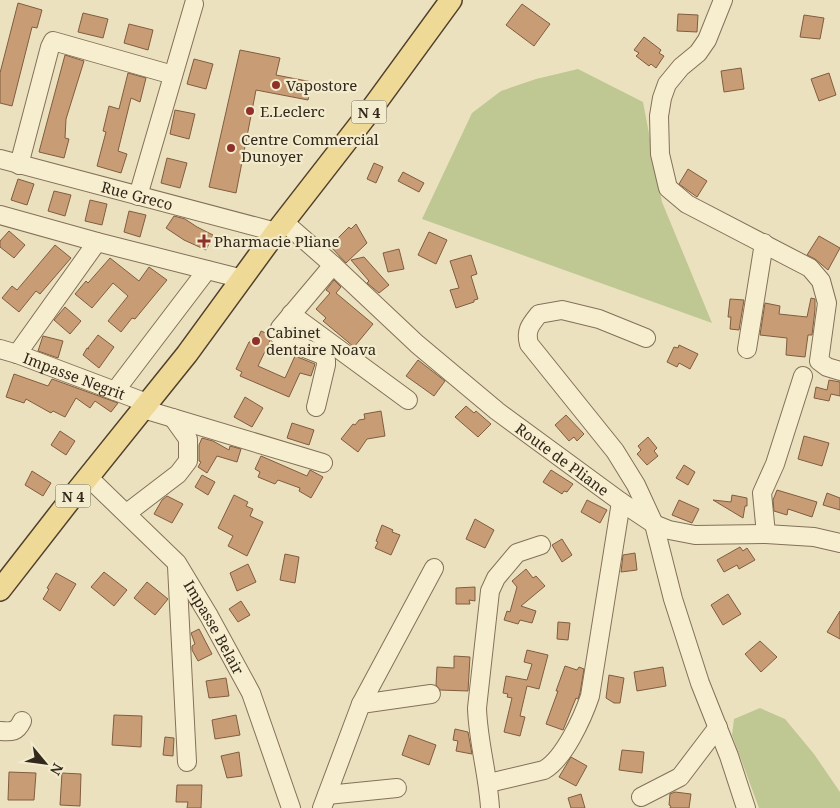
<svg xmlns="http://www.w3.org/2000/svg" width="840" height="808" viewBox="0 0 840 808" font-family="'Noto Serif',serif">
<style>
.green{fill:#bfc893}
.building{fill:#c89d75;stroke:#815d3f}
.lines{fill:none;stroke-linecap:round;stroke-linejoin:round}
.minor-casing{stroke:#837158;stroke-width:20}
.major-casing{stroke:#503f2c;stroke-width:24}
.minor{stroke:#f7eed0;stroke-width:18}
.major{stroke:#eed996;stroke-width:21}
.poi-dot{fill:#8f302a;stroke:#f3ebcd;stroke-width:2}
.labels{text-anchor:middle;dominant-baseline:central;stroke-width:4.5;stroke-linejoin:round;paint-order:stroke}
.shield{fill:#f3ebcd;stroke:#6d6251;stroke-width:1}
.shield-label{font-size:14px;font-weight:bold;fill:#33281c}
.poi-label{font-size:15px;fill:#33281c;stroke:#f3ebcd;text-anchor:start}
.street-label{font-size:15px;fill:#33281c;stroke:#f3ebcd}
</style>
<rect width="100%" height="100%" fill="#ebe1be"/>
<path class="green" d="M578,69L643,102L662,202L712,323L422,219L472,113L501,91L536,79Z
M760,708L785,719L814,754L840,792V808H759L732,735L734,719Z"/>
<path class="building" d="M18,3L42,10L37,28L32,27L12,106L0,103V73Z
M522,4L550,24L534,46L506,25Z
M83,13L108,19L103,38L78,32Z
M678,14L698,15L697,32L677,31Z
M804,15L824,18L820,39L800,37Z
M129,24L153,30L148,50L124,43Z
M644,37L661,50L659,53L664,56L656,68L651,64L649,66L636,56L639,53L634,50Z
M240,50L280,58L276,75L312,82L308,100L256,90L236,193L209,187Z
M65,55L84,61L66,119L65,138L69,139L64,158L39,152Z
M194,59L213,64L206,89L187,84Z
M741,68L744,89L724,92L721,71Z
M128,73L146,78L140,102L131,98L118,151L127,154L121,173L97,166L106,132L103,131L109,106L119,109Z
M829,73L836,95L819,101L811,79Z
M175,110L195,114L189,139L170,134Z
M167,158L187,163L180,188L161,183Z
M374,163L383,167L376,183L367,179Z
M688,169L707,181L697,197L679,184Z
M403,172L424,183L419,192L398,181Z
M18,179L34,184L27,205L11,200Z
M54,191L71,195L65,216L48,211Z
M90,200L107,204L102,225L85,221Z
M129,211L146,215L140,237L124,232Z
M174,216L185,219L197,227L213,235L206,250L184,240L166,228Z
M356,224L367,243L346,263L330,246L349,227L351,229Z
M9,231L25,245L14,258L0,247V241Z
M429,232L447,240L436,264L418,255Z
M819,236L840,248L828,270L815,259L807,255Z
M55,245L71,258L40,294L36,291L19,312L2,298L12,286L17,290Z
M399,249L404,269L388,272L383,253Z
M471,255L477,274L471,276L478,299L474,300V302L456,308L450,290L459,288L450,261Z
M364,257L389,285L379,293L367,283L369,281L351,260Z
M110,258L139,281L149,267L167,280L135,319L132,318L121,332L108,321L128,296L113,283L92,308L75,294L86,281L88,283Z
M334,280L341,287L336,293L373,324L354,347L323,321L326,318L316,309L330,293L326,290Z
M811,298L815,299V310L812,335H808L805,357L786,355L787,338L760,335L765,303L780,306L779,314L807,317Z
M730,299L744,300L739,330L730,329L731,317H728Z
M65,307L81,321L70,334L54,320Z
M261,331L268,334L270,341L258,366L285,378L295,356L315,364L311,376L300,373L289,397L240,376L242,372L236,369L249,342H250L253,336L258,338Z
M98,335L114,347L99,368L83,355L87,348L89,349L88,348Z
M43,336L63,341L58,358L38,351Z
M679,345L698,354L690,369L679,363L677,367L667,362L674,347L678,348Z
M418,360L445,381L434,396L406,376Z
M14,374L48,386L52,379L118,403L111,412L95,401L90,408L76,398L65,417L53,411L51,413L26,399L24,403L6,397Z
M829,380L840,382V396L831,394L829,401L814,398L816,387L827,390Z
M245,397L263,408L252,427L234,417Z
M466,406L474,413L476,411L491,424L478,437L455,417Z
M381,411L385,436L367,439L358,452L341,439L353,424L355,425L359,420L365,419L364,414Z
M566,415L584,434L577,441L574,437L569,441L555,425Z
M292,423L314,430L309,445L287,438Z
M60,431L75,441L66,455L51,445Z
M804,436L829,443L822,466L798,459Z
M648,437L657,448L654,451L658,456L647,465L637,454L641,450L638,446Z
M202,438L213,441L229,450L230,446L241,449L237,462L217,456L207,473L198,467L201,462L199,461V445Z
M261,456L307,476L310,470L323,477L311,498L299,491L300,488L278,480L275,484L258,477L260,472L255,469Z
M684,465L695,472L688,485L676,478Z
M551,470L573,484L567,492L564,491L562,494L543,482Z
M32,471L51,483L43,496L25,485Z
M202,475L215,482L208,495L195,487Z
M777,490L817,502L812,517L788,509L787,515L774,511L773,500Z
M827,493L840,498V510L823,505Z
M234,495L248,502L246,506L253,509L250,516L263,522L247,556L228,546L233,536L218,528Z
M732,495L747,498V506H745L743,518L713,500L731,502Z
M167,496L183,504L172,523L154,514L162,500Z
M587,500L607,510L600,523L581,512Z
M679,500L699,509L692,523L672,515Z
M475,519L494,530L485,548L466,539Z
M382,525L393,530L392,532L400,535L391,555L375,548L378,542L376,541Z
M562,539L572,555L562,562L552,545Z
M740,547L743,551L747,548L755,560L739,569L737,565L724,572L717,560Z
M635,553L637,570L621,572L623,555Z
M285,554L299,557L295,583L280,580Z
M248,564L256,582L237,591L230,573Z
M526,569L533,578L536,576L545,586L521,606L536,611L532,623L520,620L518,624L504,620L507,611L510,612L517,587L512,581Z
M104,572L127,590L114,606L91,587Z
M56,573L76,584L60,611L43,599L49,589L47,588Z
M147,582L168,599L155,615L134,598Z
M475,587V601L469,600L470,604H456V588Z
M728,594L741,614L723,625L711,605Z
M241,601L250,615L238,622L229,609Z
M840,611V639L827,632Z
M558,622L570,623L568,640L557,639Z
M199,629L212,654L198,661L192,650V646L195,644L191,633Z
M760,641L777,657L761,672L745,654Z
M527,650L548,655L539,689L527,686L520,716L525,717L520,736L504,732L512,698L507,697L508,694L503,693L506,676L527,680L532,664L524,662Z
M454,656L470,657L468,691L440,690L436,685L437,667L454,668Z
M565,666L577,670L579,667L584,669L580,693L578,699L576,698L563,730L546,724L558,691H556Z
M663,667L666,686L637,691L634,672Z
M609,675L624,678L620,703H614L606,698Z
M226,678L229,696L209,698L206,681Z
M114,715L142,716L141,747L112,745Z
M236,715L240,735L215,739L212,720Z
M455,729L468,732L472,754L456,751L458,741L453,740Z
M409,735L436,745L429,765L402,755Z
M165,737L174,738L173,756L163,755Z
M622,750L644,752L642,773L619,770Z
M239,752L242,776L227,778L221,756Z
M571,757L587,766L576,786L559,777Z
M9,772L36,773L34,800H8Z
M62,773L81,774L80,806L60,805Z
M177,785H202L201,808H187L188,802H176Z
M675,792L691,794L689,808H670L671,806L669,805L670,794Z
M581,794L585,808H571L568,798Z"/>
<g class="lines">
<defs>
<g id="minor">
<path d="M723,0L707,40L698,53L681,67L667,84L662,98L659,116L660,154L668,188L687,204L810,268L821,281L827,303L819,361L827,367L840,371"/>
<path id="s1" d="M0,159L276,232"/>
<path d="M19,165L50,47L53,41L173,75"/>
<path d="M138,196L194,4"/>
<path d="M0,215L97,242L243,279"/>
<path id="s2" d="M284,222L333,265L417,344L497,411L621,502L654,524L669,530L695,535L766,534L814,537L840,543"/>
<path d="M291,314L408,400"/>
<path d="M646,338L599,319L562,310L539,314C531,324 525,330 529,344L615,451L636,485L654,524L673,599L700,683L729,756L746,808"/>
<path id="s3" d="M0,349L17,354L147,403"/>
<path d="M747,349L764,243"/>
<path d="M17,354L97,242"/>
<path d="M115,391L207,270"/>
<path d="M316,407L326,365V360L322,355L282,339L279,335L280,328L333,265"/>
<path d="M143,409L323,463"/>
<path id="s4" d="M88,477L177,563L209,616L251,693L291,808"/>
<path d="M127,513L178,474L188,461V439L173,418"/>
<path d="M766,534L762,493L775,464L803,376"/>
<path d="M177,566L187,762"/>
<path d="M361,704L431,694"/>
<path d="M0,731C12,732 17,732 22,721"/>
<path d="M489,783L544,770C564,759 583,717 590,696L621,502"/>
<path d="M327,795L397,788"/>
<path d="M641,797L680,777L718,727"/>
<path d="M322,808L361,704L434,568"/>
<path d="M490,808C488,774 478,742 477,708L490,591L496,578L517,553L541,545"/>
</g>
<path id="major" d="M0,590L77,491L187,354L276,232L370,111L451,0"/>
</defs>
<use href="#minor" class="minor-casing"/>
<use href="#major" class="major-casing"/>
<use href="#minor" class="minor"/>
<use href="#major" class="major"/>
</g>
<g class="poi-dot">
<circle cx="276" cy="85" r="5"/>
<circle cx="250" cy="111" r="5"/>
<circle cx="231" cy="148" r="5"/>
<path d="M201.5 233.5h5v5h5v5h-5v5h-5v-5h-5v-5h5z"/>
<circle cx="256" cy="341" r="5"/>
</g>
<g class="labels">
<g class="shield">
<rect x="351.5" y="100.5" width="35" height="23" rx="4"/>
<rect x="55.5" y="484.5" width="35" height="23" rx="4"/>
</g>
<g class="shield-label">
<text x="369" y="112">N 4</text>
<text x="73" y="496">N 4</text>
</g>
<g class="poi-label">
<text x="286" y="85">Vapostore</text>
<text x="260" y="111">E.Leclerc</text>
<text x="241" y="139">Centre Commercial<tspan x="241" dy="17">Dunoyer</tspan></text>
<text x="214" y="241">Pharmacie Pliane</text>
<text x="266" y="332">Cabinet<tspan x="266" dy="17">dentaire Noava</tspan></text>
</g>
<g class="street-label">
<text stroke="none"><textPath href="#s1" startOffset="142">Rue Greco</textPath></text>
<text stroke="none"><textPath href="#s3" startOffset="79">Impasse Negrit</textPath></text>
<text stroke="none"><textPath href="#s2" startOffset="366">Route de Pliane</textPath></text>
<text stroke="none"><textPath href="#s4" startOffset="198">Impasse Belair</textPath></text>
</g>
</g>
<g transform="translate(45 763) rotate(119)" stroke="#f3ebcd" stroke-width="4" paint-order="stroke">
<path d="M0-4L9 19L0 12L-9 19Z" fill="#33281c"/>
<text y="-8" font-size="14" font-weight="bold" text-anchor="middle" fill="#33281c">N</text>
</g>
</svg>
